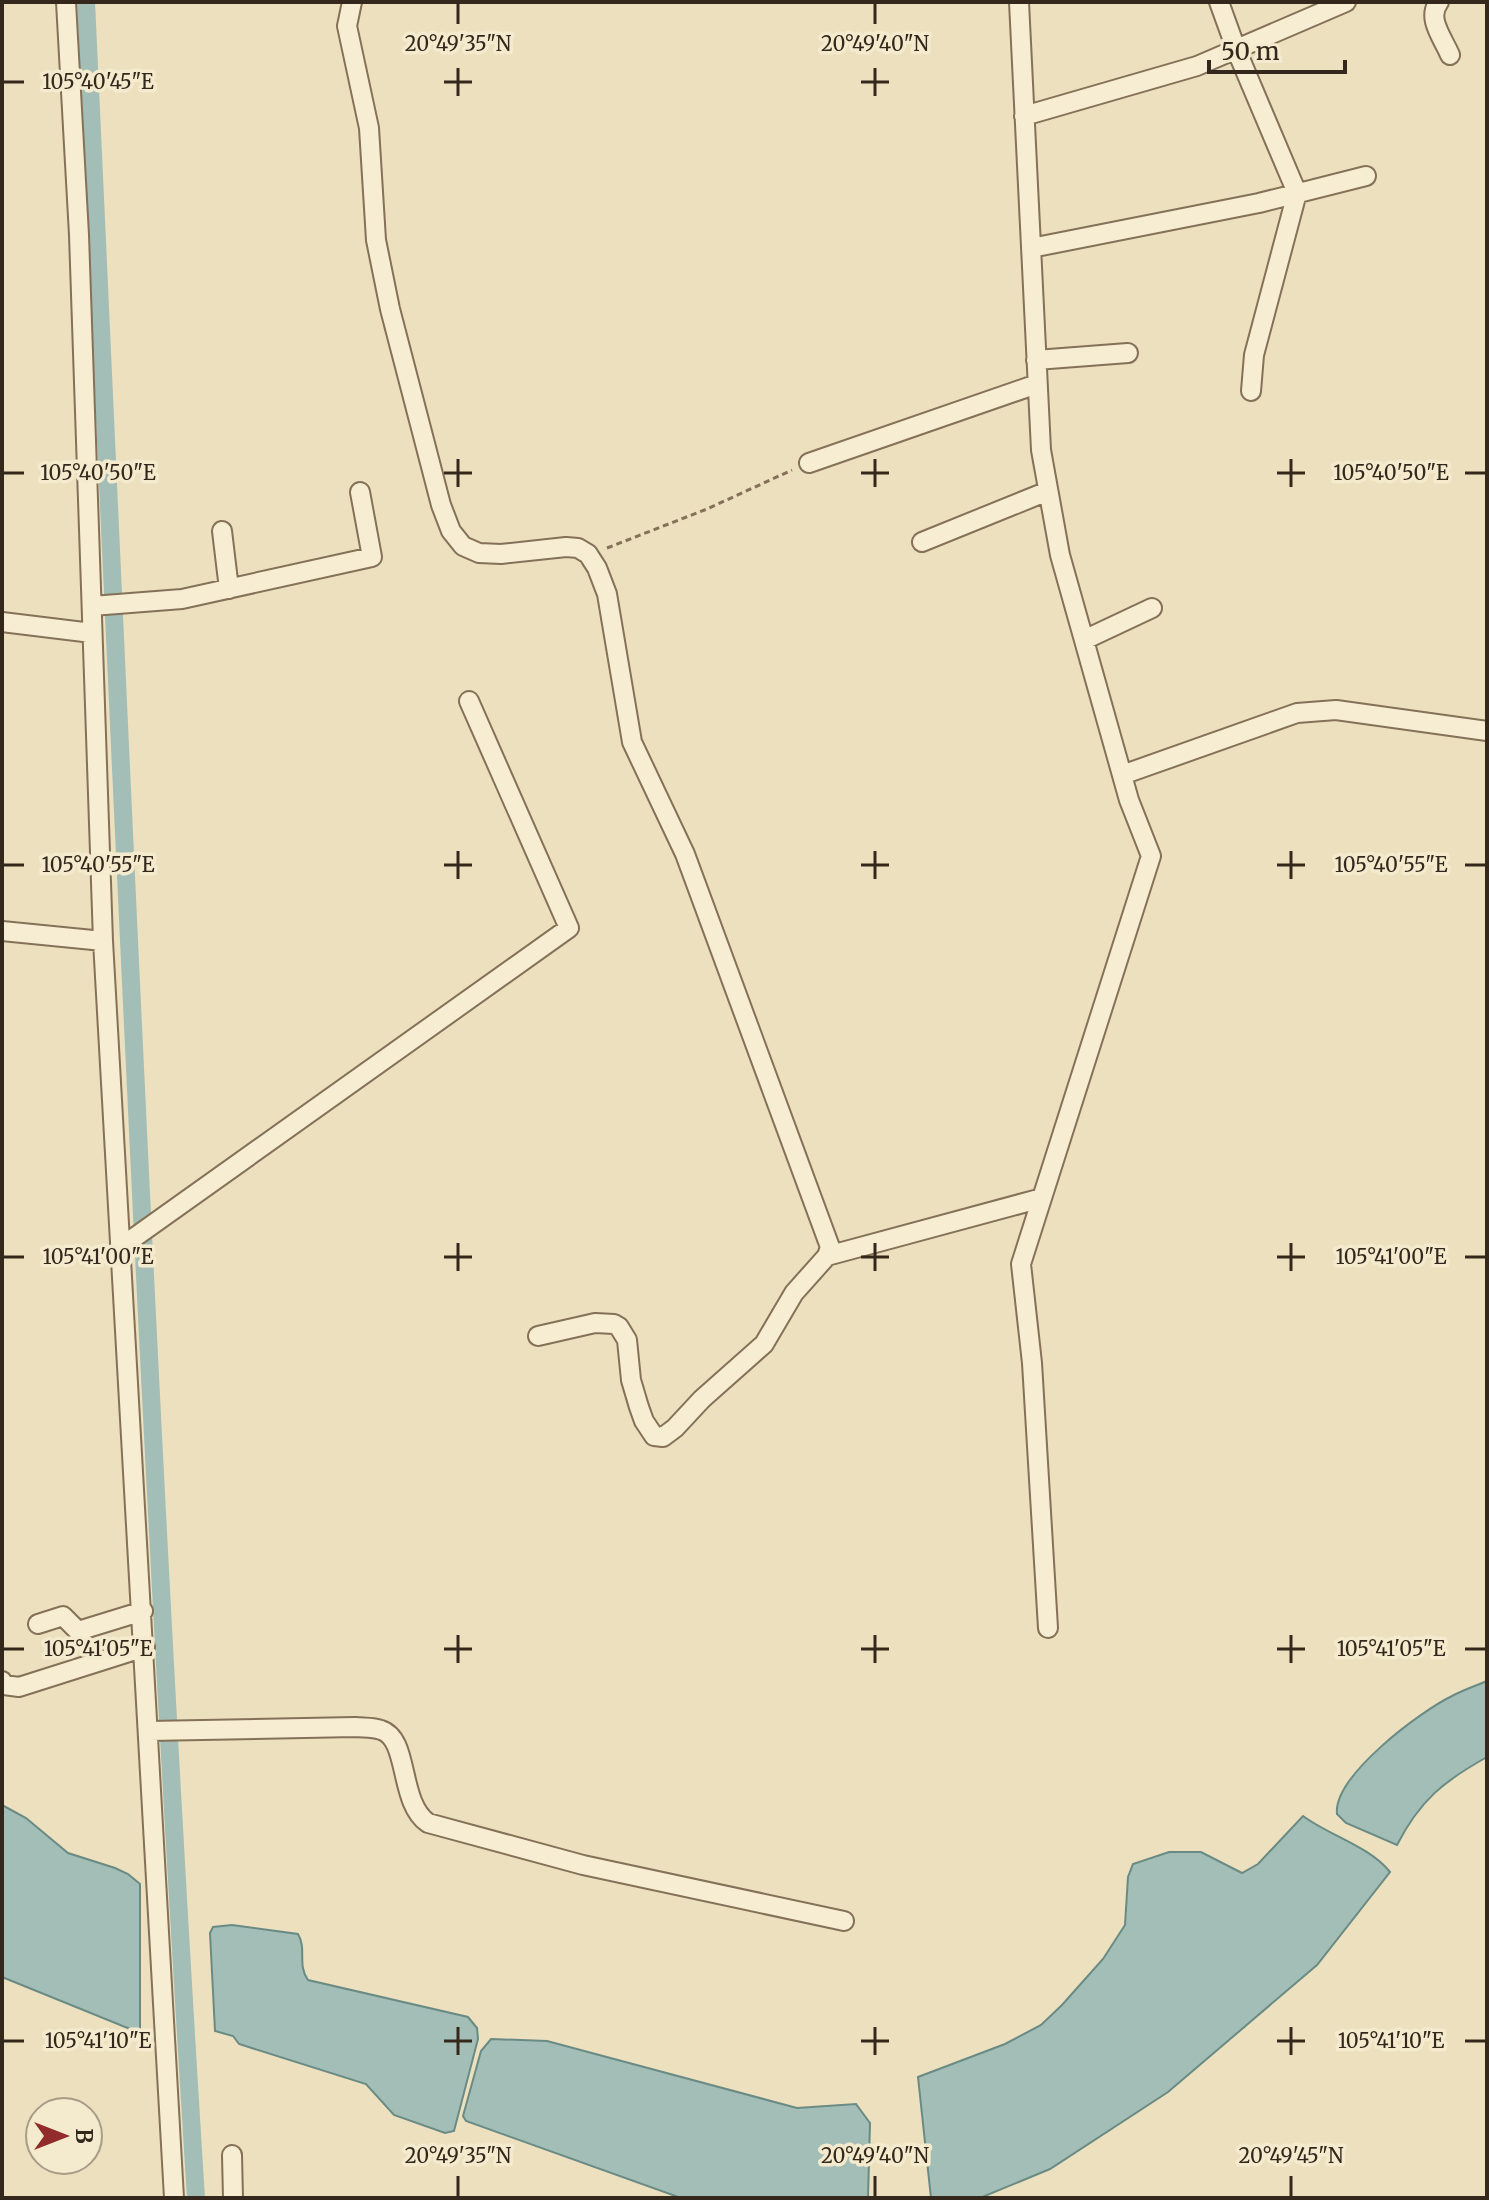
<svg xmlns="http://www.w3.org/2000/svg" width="1489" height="2200" viewBox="0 0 1489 2200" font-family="Merriweather,serif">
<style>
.water{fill:#a2beb7;stroke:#6a8b84;stroke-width:2}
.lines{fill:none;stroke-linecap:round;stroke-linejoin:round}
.canal{stroke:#a2beb7;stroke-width:18}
.minor-casing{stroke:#847158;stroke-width:22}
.path{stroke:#847158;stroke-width:3;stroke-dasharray:6 4;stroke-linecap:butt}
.minor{stroke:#f7edd2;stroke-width:18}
.ticks{fill:none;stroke:#34281c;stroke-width:3}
.ticks-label{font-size:20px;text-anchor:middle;fill:#34281c;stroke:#f4eace;stroke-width:7;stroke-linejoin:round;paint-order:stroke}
</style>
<rect width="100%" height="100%" fill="#ece0bf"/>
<path class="water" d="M1487,1681V1757C1444,1781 1420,1800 1397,1845L1346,1823L1337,1814C1333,1776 1421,1711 1452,1696C1463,1690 1475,1686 1487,1681Z
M2,1805L26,1818L68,1853L115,1868L128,1874L140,1884V2029H130L2,1977Z
M1303,1816C1330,1836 1369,1846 1390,1872L1317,1965L1168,2092L1050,2169L980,2198H931L918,2077L1005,2044L1041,2025L1062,2005L1103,1959L1125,1925L1128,1877L1133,1864L1169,1852H1201L1242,1873L1258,1864Z
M232,1925L298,1934C307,1949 297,1965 308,1980L468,2017L477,2028L478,2039L454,2131L445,2133L394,2115L366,2084L239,2044L233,2036L215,2031L210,1933L213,1927Z
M491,2039L547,2041L797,2108L856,2104L870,2123L868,2198H681L466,2121L463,2116L481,2051Z"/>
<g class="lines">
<path class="canal" d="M86,2C120,734 150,1467 196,2198"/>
<defs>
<path id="minor" d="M66,2L79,235L103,941L174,2198
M352,2L347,26L369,128L376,240L390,309L441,505L451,531L463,546L479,553L501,554L566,547L578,548L588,554L597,568L607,594L632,742L685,854L830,1247L827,1256L794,1293L764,1344L702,1399L675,1428L663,1437L654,1436L644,1421L639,1407L631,1380L627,1340L619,1327L614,1324L595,1323L538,1336
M1019,2L1041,450L1060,555L1129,800L1151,856L1021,1264L1032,1363L1048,1628
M1219,2L1236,49L1297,193L1254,355L1251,391
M1439,2C1426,18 1443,38 1450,55
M1024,116L1197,66L1346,2
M1031,248L1259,203L1366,176
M1036,360L1128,353
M809,463L1037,384
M222,531L229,589
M922,542L1048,491
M92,606L182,599L372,557L360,492
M2,622L92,633
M1084,640L1152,608
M1122,775L1297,713L1336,710L1487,731
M2,931L103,941
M121,1247L569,928L469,701
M827,1256L1042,1198
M38,1624L63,1616L78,1631L143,1611
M2,1681L4,1685L19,1687L145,1647
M149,1731L355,1727C364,1728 373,1727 381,1730C410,1739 398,1802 428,1823L583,1865L844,1921
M232,2155L233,2198"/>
</defs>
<use href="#minor" class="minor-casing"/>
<path class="path" d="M607,548L707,509L792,470"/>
<use href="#minor" class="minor"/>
</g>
<path class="ticks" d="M458,4V24M875,4V24M458,68V96M875,68V96M4,82H24M444,82H472M861,82H889M458,459V487M875,459V487M1291,459V487M4,473H24M444,473H472M861,473H889M1277,473H1305M1465,473H1485M458,851V879M875,851V879M1291,851V879M4,865H24M444,865H472M861,865H889M1277,865H1305M1465,865H1485M458,1243V1271M875,1243V1271M1291,1243V1271M4,1257H24M444,1257H472M861,1257H889M1277,1257H1305M1465,1257H1485M458,1635V1663M875,1635V1663M1291,1635V1663M4,1649H24M444,1649H472M861,1649H889M1277,1649H1305M1465,1649H1485M458,2027V2055M875,2027V2055M1291,2027V2055M4,2041H24M444,2041H472M861,2041H889M1277,2041H1305M1465,2041H1485M458,2176V2196M875,2176V2196M1291,2176V2196"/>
<g class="ticks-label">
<text x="458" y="51">20°49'35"N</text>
<text x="875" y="51">20°49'40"N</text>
<text x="98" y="89">105°40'45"E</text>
<text x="1391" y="480">105°40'50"E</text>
<text x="98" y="480">105°40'50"E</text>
<text x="1391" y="872">105°40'55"E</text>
<text x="98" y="872">105°40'55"E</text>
<text x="1391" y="1264">105°41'00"E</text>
<text x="98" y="1264">105°41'00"E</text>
<text x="1391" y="1656">105°41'05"E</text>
<text x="98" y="1656">105°41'05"E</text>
<text x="1391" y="2048">105°41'10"E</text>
<text x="98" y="2048">105°41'10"E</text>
<text x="458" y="2163">20°49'35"N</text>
<text x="875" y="2163">20°49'40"N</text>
<text x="1291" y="2163">20°49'45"N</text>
</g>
<rect width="1489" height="2200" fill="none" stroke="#34281c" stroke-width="8"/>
<g transform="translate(64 2136) rotate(90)"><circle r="38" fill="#f4eace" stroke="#a79c87" stroke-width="2"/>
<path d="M0-6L14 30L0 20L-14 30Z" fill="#912c2a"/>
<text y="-12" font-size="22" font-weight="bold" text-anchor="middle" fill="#34281c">B</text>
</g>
<path d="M1209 60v12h136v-12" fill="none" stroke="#34281c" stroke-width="4"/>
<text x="1221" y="60" font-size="24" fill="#34281c" stroke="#f4eace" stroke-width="6" paint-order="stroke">50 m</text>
</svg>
